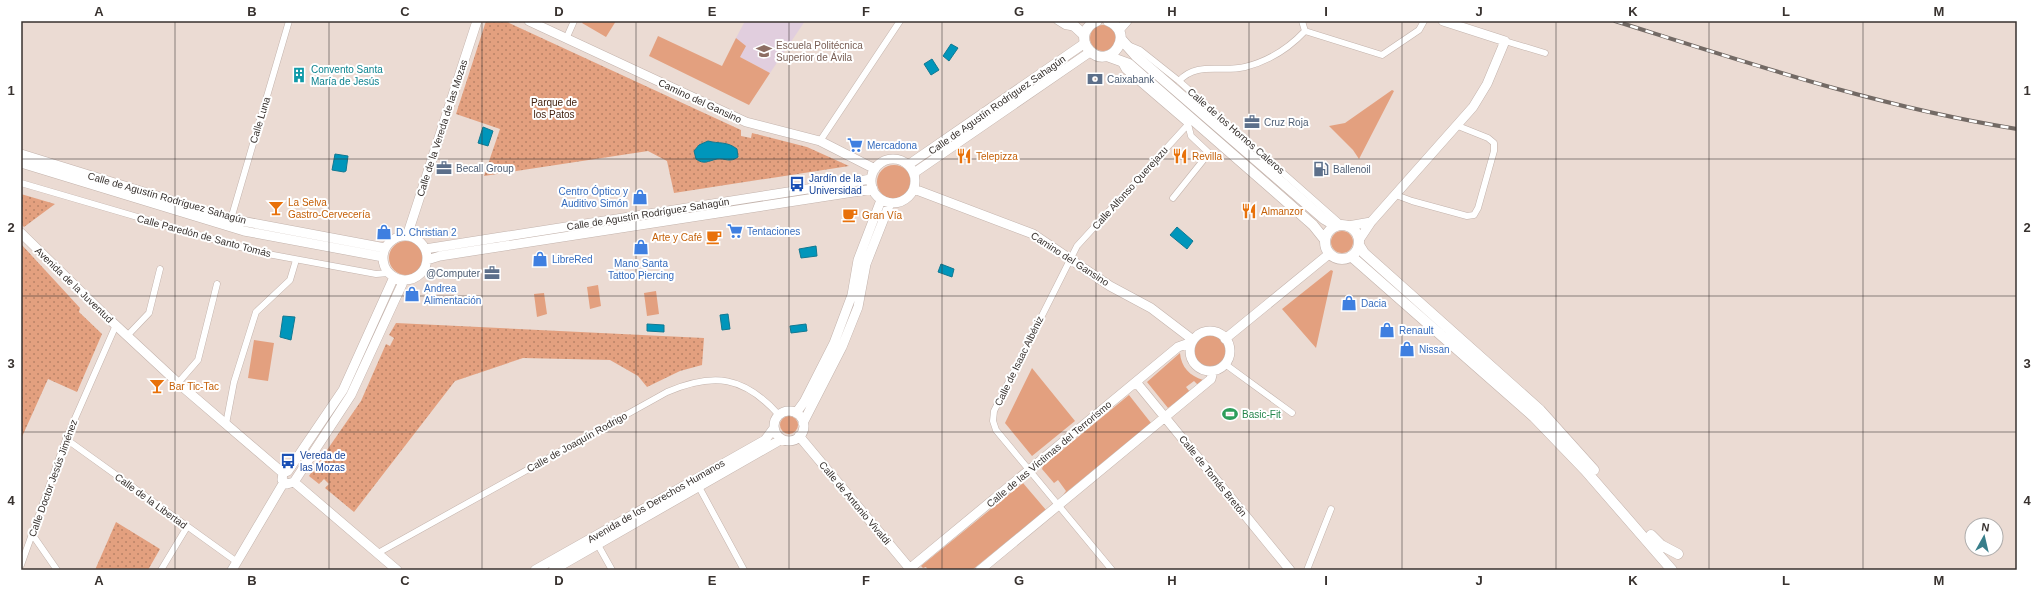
<svg xmlns="http://www.w3.org/2000/svg" width="2038" height="591" viewBox="0 0 2038 591" font-family="Helvetica,sans-serif">
<style>
.education{fill:#e1cede}
.green{fill:#e3a07f}
.park{fill:url(#park-dots)}
.water{fill:#0096bb;stroke:#117891}
.lines{fill:none;stroke-linecap:round;stroke-linejoin:round}
.street-casing{stroke:#c3b3ac;stroke-width:7}
.secondary-casing{stroke:#c3b3ac;stroke-width:10}
.primary-casing{stroke:#c3b3ac;stroke-width:11}
.street{stroke:#fff;stroke-width:6}
.secondary{stroke:#fff;stroke-width:9}
.primary{stroke:#fff;stroke-width:10}
.rail-casing{stroke:#736a65;stroke-width:4}
.rail{stroke:#fff;stroke-width:2.5;stroke-dasharray:8;stroke-linecap:butt}
.grid{fill:none;stroke:#38322f;stroke-width:1;stroke-opacity:0.55}
.labels{text-anchor:middle;dominant-baseline:central;stroke-width:4;stroke-linejoin:round;paint-order:stroke}
.education-label{font-size:10px;fill:#785e54;stroke:#fff;text-anchor:start}
.culture-label{font-size:10px;fill:#0d838f;stroke:#fff;text-anchor:start}
.service-label{font-size:10px;fill:#4e5e75;stroke:#fff;text-anchor:start}
.street-label{font-size:10px;fill:#38322f;stroke:#fff}
.park-label{font-size:10px;fill:#432210;stroke:#fff}
.shop-label{font-size:10px;fill:#366cbe;stroke:#fff;text-anchor:start}
.food-label{font-size:10px;fill:#c56008;stroke:#fff;text-anchor:start}
.transit-label{font-size:10px;fill:#164399;stroke:#fff;text-anchor:start}
.leisure-label{font-size:10px;fill:#27864d;stroke:#fff;text-anchor:start}
.neatline{fill:none;stroke:#38322f;stroke-width:1.5}
.grid-label{font-size:13px;text-anchor:middle;font-weight:bold;fill:#38322f}
</style>
<defs>
<pattern id="park-dots" width="8" height="8" patternUnits="userSpaceOnUse"><rect width="8" height="8" fill="#e3a07f"/><path d="M2 2h.1M6 6h.1" fill="none" stroke="#b98368" stroke-width="1.8" stroke-linecap="round"/></pattern>
</defs>
<rect width="100%" height="100%" fill="#ebdbd3"/>
<path class="education" d="M745,21H805L770,73L740,57L736,38Z"/>
<path class="green" d="M583,21H616L606,37L582,23Z
M1090 38a13 13 0 1 1 26 0a13 13 0 1 1-26 0Z
M658,36L722,66L736,38L746,46L740,57L770,73L749,105L649,56Z
M1392,90L1394,91L1359,159L1353,150L1329,126L1345,123Z
M877 182a17 17 0 1 1 34 0a17 17 0 1 1-34 0Z
M1331 242a11 11 0 1 1 22 0a11 11 0 1 1-22 0Z
M389 258a17 17 0 1 1 34 0a17 17 0 1 1-34 0Z
M1331,270L1333,271L1316,348L1282,309Z
M598,285L601,306L590,309L587,287Z
M656,291L659,314L647,316L644,293Z
M544,293L547,314L537,317L534,294Z
M1194 351a16 16 0 1 1 32 0a16 16 0 1 1-32 0Z
M254,340L274,343L268,381L248,378Z
M1180,353C1181,367 1190,376 1203,380L1198,385L1194,381L1186,387L1190,392L1168,408L1147,382Z
M1032,368L1075,421L1032,456L1005,423Z
M1129,395L1151,423L1063,495L1066,491L1058,480L1054,483L1042,469L1043,466Z
M780 425a9 9 0 1 1 18 0a9 9 0 1 1-18 0Z
M1023,483L1046,510L972,570H928L926,567L923,568L921,566Z"/>
<path class="park" d="M486,21H505L741,130V136L751,138L752,133L807,147L849,166L674,193L667,161L648,151L484,176L500,129L456,114Z
M21,194L55,204L24,227L21,224Z
M21,244L80,308L79,312L102,334L77,392L48,379L21,439Z
M396,323L704,338L702,365L680,371L647,387L638,376L610,360L523,358L455,381L354,512L325,488L329,484L324,479L319,484L309,476L361,401L386,344L390,346L394,338L389,335Z
M116,522L160,549L148,570H95Z"/>
<path class="water" d="M951,44L958,48L949,61L943,56Z
M932,59L939,70L931,75L924,64Z
M483,127L493,131L488,146L478,143Z
M708,141C719,144 727,141 737,149L738,157C730,163 725,158 717,159C708,161 704,165 696,159L694,151L699,145Z
M335,154L348,156L346,171L344,172L332,170Z
M1177,227L1193,241L1187,249L1170,235Z
M816,246L817,256L801,258L799,249Z
M941,264L954,269L952,277L938,272Z
M728,314L730,329L722,330L720,315Z
M283,316L295,317L291,340L280,337Z
M647,324L664,325V332L647,331Z
M806,324L807,331L791,333L790,326Z"/>
<g class="lines">
<defs>
<path id="street" d="M1057,21L1065,26L1076,28
M1302,21L1305,31L1382,55L1419,30L1424,21
M566,39L574,21
M1505,41L1545,53
M1128,45L1140,50L1179,81L1342,225
M1120,61L1125,70L1188,124L1191,136L1209,153L1173,198
M1179,81C1197,61 1221,73 1245,67C1269,61 1289,48 1305,31
M820,141L900,21
M21,183L257,252L376,274L389,273
M1396,195L1412,201L1467,216L1474,215L1478,208L1494,151V143L1488,138L1458,126
M231,219L289,21
M127,336L149,313L160,269
M1225,364L1292,413
M178,383L198,360L217,284
M226,424L234,382L256,312L290,280L296,260
M66,439L237,562
M699,487L744,570
M32,534L57,570
M598,545L612,570
M378,553L667,392C714,372 744,376 779,415
M21,565L66,439L116,325
M161,570L187,527
M1112,570L996,430L993,421L994,411L1077,246L1193,119
M1307,570L1331,509"/>
<path id="secondary" d="M529,21L746,122L820,141L875,169
M1119,30L1127,21
M21,154L231,219L385,248
M871 181a22 22 0 1 1 44 0a22 22 0 1 1-44 0Z
M21,163L244,231L383,257
M908,165L1085,43
M914,173L1090,52
M914,189L1033,234L1110,286L1151,308L1193,340
M1348,226L1371,222
M21,233L108,318L178,383L283,473
M407,236L477,21
M383 258a22 22 0 1 1 44 0a22 22 0 1 1-44 0Z
M1359,240L1371,222L1473,107L1487,84L1505,41L1443,21
M425,249L871,179
M427,260L440,256L873,189
M394,277L343,390L288,471L283,473L282,480L287,484L294,482L351,395L404,280
M1190 351a20 20 0 1 1 40 0a20 20 0 1 1-40 0Z
M1225,339L1329,254
M1136,382L1290,570
M774 426a15 15 0 1 1 30 0a15 15 0 1 1-30 0Z
M796,413L804,402L834,343L852,295L858,260L881,200
M803,423L842,347L858,307L866,264L890,203
M799,436L911,570
M294,482L397,570
M232,570L284,482
M535,570L765,440L774,428
M553,570L782,439
M908,570L1178,347L1192,342
M980,570L1211,379L1213,371"/>
<path id="primary" d="M1069,21L1084,35
M1097,21C1090,24 1085,29 1084,37C1084,42 1086,47 1090,51C1110,71 1137,33 1108,21
M1121,39L1136,56L1324,219L1336,226
M1107,56L1129,64L1271,188L1313,225L1325,240
M1325 242a17 17 0 1 1 34 0a17 17 0 1 1-34 0Z
M1359,245L1364,253L1540,410L1594,470
M1351,256L1534,417L1585,470L1672,570
M1651,535L1661,545L1678,554"/>
</defs>
<use href="#street" class="street-casing"/>
<use href="#secondary" class="secondary-casing"/>
<use href="#primary" class="primary-casing"/>
<use href="#street" class="street"/>
<use href="#secondary" class="secondary"/>
<use href="#primary" class="primary"/>
<defs>
<path id="rail" d="M1615,21C1748,63 1879,107 2017,129"/>
</defs>
<use href="#rail" class="rail-casing"/>
<use href="#rail" class="rail"/>
</g>
<path class="grid" d="M175,21V570M329,21V570M482,21V570M636,21V570M789,21V570M942,21V570M1096,21V570M1249,21V570M1402,21V570M1556,21V570M1709,21V570M1863,21V570M21,159H2017M21,296H2017M21,432H2017"/>
<defs>
<symbol id="university-bare" viewBox="-9 -9 18 18"><path d="M0-5L7-2L0 1L-7-2ZM-4 1L0 2.5L4 1V4Q0 6-4 4Z" fill="#8d6e63" stroke="#fff" stroke-width="2.5" paint-order="stroke"/></symbol>
<symbol id="building-bare" viewBox="-9 -9 18 18"><path d="M-4-6H4V6H1V3H-1V6H-4ZM-2.5-4.3h1.7v1.8h-1.7ZM.8-4.3h1.7v1.8H.8ZM-2.5-1h1.7V.8h-1.7ZM.8-1h1.7V.8H.8Z" fill="#0f9aa8" stroke="#fff" stroke-width="2.5" paint-order="stroke"/></symbol>
<symbol id="bank-bare" viewBox="-9 -9 18 18"><path d="M-6-4H6V4H-6ZM0-2.3a2.3 2.3 0 1 0 0 4.6a2.3 2.3 0 1 0 0-4.6Z" fill="#5c6f8a" stroke="#fff" stroke-width="2.5" paint-order="stroke"/></symbol>
<symbol id="office-bare" viewBox="-9 -9 18 18"><path d="M-6-3h4V-5.5h4V-3h4V5H-6ZM-1-4.5V-3h2v-1.5ZM-6 0V1H6V0Z" fill="#5c6f8a" stroke="#fff" stroke-width="2.5" paint-order="stroke"/></symbol>
<symbol id="supermarket-bare" viewBox="-9 -9 18 18"><path d="M-6-5.5h2.5l.6 2H6L4.5 2H-2.5L-4.4-4H-6ZM-1.5 3.2a1.3 1.3 0 1 0 .1 0ZM3 3.2a1.3 1.3 0 1 0 .1 0Z" fill="#3f7fe0" stroke="#fff" stroke-width="2.5" paint-order="stroke"/></symbol>
<symbol id="restaurant-bare" viewBox="-9 -9 18 18"><path d="M-5-6h1v4h1v-4h1v4h1v-4h1v5L-1.5 .5V6h-2V.5L-5-1ZM5-6V6H3V1.5H1.5Q1.5-4 5-6Z" fill="#e8710a" stroke="#fff" stroke-width="2.5" paint-order="stroke"/></symbol>
<symbol id="fuel-bare" viewBox="-9 -9 18 18"><path d="M-5.5-6h7V0h2V4h1.3V-2.5L3-4.5l.8-.8L6-3V5H2.5V1h-1V6h-7ZM-4.2-4.7v3.2H.2V-4.7Z" fill="#5c6f8a" stroke="#fff" stroke-width="2.5" paint-order="stroke"/></symbol>
<symbol id="bus-bare" viewBox="-9 -9 18 18"><path d="M-5-6H5V4H4V6H2V4H-2V6H-4V4H-5ZM-3.5-4V0h7V-4ZM-3.5 1.2v1.5H-2V1.2ZM2 1.2v1.5H3.5V1.2Z" fill="#1a4fb4" stroke="#fff" stroke-width="2.5" paint-order="stroke"/></symbol>
<symbol id="shop-bare" viewBox="-9 -9 18 18"><path d="M-5-2.5h2.3a2.7 3.5 0 0 1 5.4 0H5L5.5 6h-11ZM-1.5-2.5h3a1.5 2.3 0 0 0-3 0Z" fill="#3f7fe0" stroke="#fff" stroke-width="2.5" paint-order="stroke"/></symbol>
<symbol id="bar-bare" viewBox="-9 -9 18 18"><path d="M-6-5H6L.8 .8V4.5H3.5V6h-7V4.5H-.8V.8Z" fill="#e8710a" stroke="#fff" stroke-width="2.5" paint-order="stroke"/></symbol>
<symbol id="cafe-bare" viewBox="-9 -9 18 18"><path d="M-5.5-4.5H6V0H3Q3 3.5 0 3.5H-2.5Q-5.5 3.5-5.5 0ZM3-3.2v2h1.7v-2ZM-6 4.5H4V6H-6Z" fill="#e8710a" stroke="#fff" stroke-width="2.5" paint-order="stroke"/></symbol>
<symbol id="stadium-bare" viewBox="-9 -9 18 18"><path d="M0-5a6.5 5 0 1 0 0 10a6.5 5 0 1 0 0-10ZM-3.5-1.8h7v3.6h-7Z" fill="#2e9e5b" stroke="#fff" stroke-width="2.5" paint-order="stroke"/></symbol>
</defs>
<g fill-rule="evenodd">
<use href="#university-bare" x="753" y="40" width="22" height="22"/>
<use href="#building-bare" x="288" y="64" width="22" height="22"/>
<use href="#bank-bare" x="1084" y="68" width="22" height="22"/>
<use href="#office-bare" x="1241" y="111" width="22" height="22"/>
<use href="#supermarket-bare" x="844" y="134" width="22" height="22"/>
<use href="#restaurant-bare" x="953" y="145" width="22" height="22"/>
<use href="#restaurant-bare" x="1169" y="145" width="22" height="22"/>
<use href="#office-bare" x="433" y="157" width="22" height="22"/>
<use href="#fuel-bare" x="1310" y="158" width="22" height="22"/>
<use href="#bus-bare" x="786" y="173" width="22" height="22"/>
<use href="#shop-bare" x="629" y="186" width="22" height="22"/>
<use href="#bar-bare" x="265" y="197" width="22" height="22"/>
<use href="#restaurant-bare" x="1238" y="200" width="22" height="22"/>
<use href="#cafe-bare" x="839" y="204" width="22" height="22"/>
<use href="#supermarket-bare" x="724" y="220" width="22" height="22"/>
<use href="#shop-bare" x="373" y="221" width="22" height="22"/>
<use href="#cafe-bare" x="703" y="226" width="22" height="22"/>
<use href="#shop-bare" x="630" y="236" width="22" height="22"/>
<use href="#shop-bare" x="529" y="248" width="22" height="22"/>
<use href="#office-bare" x="481" y="262" width="22" height="22"/>
<use href="#shop-bare" x="401" y="283" width="22" height="22"/>
<use href="#shop-bare" x="1338" y="292" width="22" height="22"/>
<use href="#shop-bare" x="1376" y="319" width="22" height="22"/>
<use href="#shop-bare" x="1396" y="338" width="22" height="22"/>
<use href="#bar-bare" x="146" y="375" width="22" height="22"/>
<use href="#stadium-bare" x="1219" y="403" width="22" height="22"/>
<use href="#bus-bare" x="277" y="450" width="22" height="22"/>
</g>
<g class="labels">
<g class="education-label">
<text x="776" y="45">Escuela Politécnica<tspan x="776" dy="12">Superior de Ávila</tspan></text>
</g>
<g class="culture-label">
<text x="311" y="69">Convento Santa<tspan x="311" dy="12">María de Jesús</tspan></text>
</g>
<g class="service-label">
<text x="1107" y="79">Caixabank</text>
<text x="1264" y="122">Cruz Roja</text>
<text x="456" y="168">Becall Group</text>
<text x="1333" y="169">Ballenoil</text>
<text x="480" y="273" text-anchor="end">@Computer</text>
</g>
<g class="street-label">
<text transform="translate(700 101) rotate(25)">Camino del Gansino</text>
<text transform="translate(997 105) rotate(-35)">Calle de Agustín Rodríguez Sahagún</text>
<text transform="translate(260 120) rotate(-73)">Calle Luna</text>
<text transform="translate(442 128) rotate(-72)">Calle de la Vereda de las Mozas</text>
<text transform="translate(1236 131) rotate(41)">Calle de los Hornos Caleros</text>
<text transform="translate(1130 188) rotate(-48)">Calle Alfonso Querejazu</text>
<text transform="translate(167 198) rotate(16)">Calle de Agustín Rodríguez Sahagún</text>
<text transform="translate(648 214) rotate(-9)">Calle de Agustín Rodríguez Sahagún</text>
<text transform="translate(204 236) rotate(15)">Calle Paredón de Santo Tomás</text>
<text transform="translate(1070 259) rotate(33)">Camino del Gansino</text>
<text transform="translate(74 285) rotate(44)">Avenida de la Juventud</text>
<text transform="translate(1019 361) rotate(-64)">Calle de Isaac Albéniz</text>
<text transform="translate(577 442) rotate(-29)">Calle de Joaquín Rodrigo</text>
<text transform="translate(1049 454) rotate(-40)">Calle de las Víctimas del Terrorismo</text>
<text transform="translate(1213 476) rotate(51)">Calle de Tomás Bretón</text>
<text transform="translate(53 478) rotate(-70)">Calle Doctor Jesús Jiménez</text>
<text transform="translate(151 501) rotate(36)">Calle de la Libertad</text>
<text transform="translate(656 501) rotate(-30)">Avenida de los Derechos Humanos</text>
<text transform="translate(855 503) rotate(50)">Calle de Antonio Vivaldi</text>
</g>
<g class="park-label">
<text x="554" y="102">Parque de<tspan x="554" dy="12">los Patos</tspan></text>
</g>
<g class="shop-label">
<text x="867" y="145">Mercadona</text>
<text x="628" y="191" text-anchor="end">Centro Óptico y<tspan x="628" dy="12">Auditivo Simón</tspan></text>
<text x="747" y="231">Tentaciones</text>
<text x="396" y="232">D. Christian 2</text>
<text x="552" y="259">LibreRed</text>
<text x="641" y="263" text-anchor="middle">Mano Santa<tspan x="641" dy="12">Tattoo Piercing</tspan></text>
<text x="424" y="288">Andrea<tspan x="424" dy="12">Alimentación</tspan></text>
<text x="1361" y="303">Dacia</text>
<text x="1399" y="330">Renault</text>
<text x="1419" y="349">Nissan</text>
</g>
<g class="food-label">
<text x="976" y="156">Telepizza</text>
<text x="1192" y="156">Revilla</text>
<text x="288" y="202">La Selva<tspan x="288" dy="12">Gastro-Cervecería</tspan></text>
<text x="1261" y="211">Almanzor</text>
<text x="862" y="215">Gran Vía</text>
<text x="702" y="237" text-anchor="end">Arte y Café</text>
<text x="169" y="386">Bar Tic-Tac</text>
</g>
<g class="transit-label">
<text x="809" y="178">Jardín de la<tspan x="809" dy="12">Universidad</tspan></text>
<text x="300" y="455">Vereda de<tspan x="300" dy="12">las Mozas</tspan></text>
</g>
<g class="leisure-label">
<text x="1242" y="414">Basic-Fit</text>
</g>
</g>
<rect width="2038" height="591" fill="none" stroke="#ffffff" stroke-width="44"/>
<g transform="translate(1984 537) rotate(8)"><circle r="19" fill="#ffffff" stroke="#afadac"/>
<path d="M0-3L7 15L0 10L-7 15Z" fill="#387e8a"/>
<text y="-6" font-size="11" font-weight="bold" text-anchor="middle" fill="#38322f">N</text>
</g>
<rect x="22" y="22" width="1994" height="547" class="neatline"/>
<g class="grid-label">
<text x="99" y="16">A</text>
<text x="252" y="16">B</text>
<text x="405" y="16">C</text>
<text x="559" y="16">D</text>
<text x="712" y="16">E</text>
<text x="866" y="16">F</text>
<text x="1019" y="16">G</text>
<text x="1172" y="16">H</text>
<text x="1326" y="16">I</text>
<text x="1479" y="16">J</text>
<text x="1633" y="16">K</text>
<text x="1786" y="16">L</text>
<text x="1939" y="16">M</text>
<text x="11" y="95">1</text>
<text x="2027" y="95">1</text>
<text x="11" y="232">2</text>
<text x="2027" y="232">2</text>
<text x="11" y="368">3</text>
<text x="2027" y="368">3</text>
<text x="11" y="505">4</text>
<text x="2027" y="505">4</text>
<text x="99" y="585">A</text>
<text x="252" y="585">B</text>
<text x="405" y="585">C</text>
<text x="559" y="585">D</text>
<text x="712" y="585">E</text>
<text x="866" y="585">F</text>
<text x="1019" y="585">G</text>
<text x="1172" y="585">H</text>
<text x="1326" y="585">I</text>
<text x="1479" y="585">J</text>
<text x="1633" y="585">K</text>
<text x="1786" y="585">L</text>
<text x="1939" y="585">M</text>
</g>
</svg>
